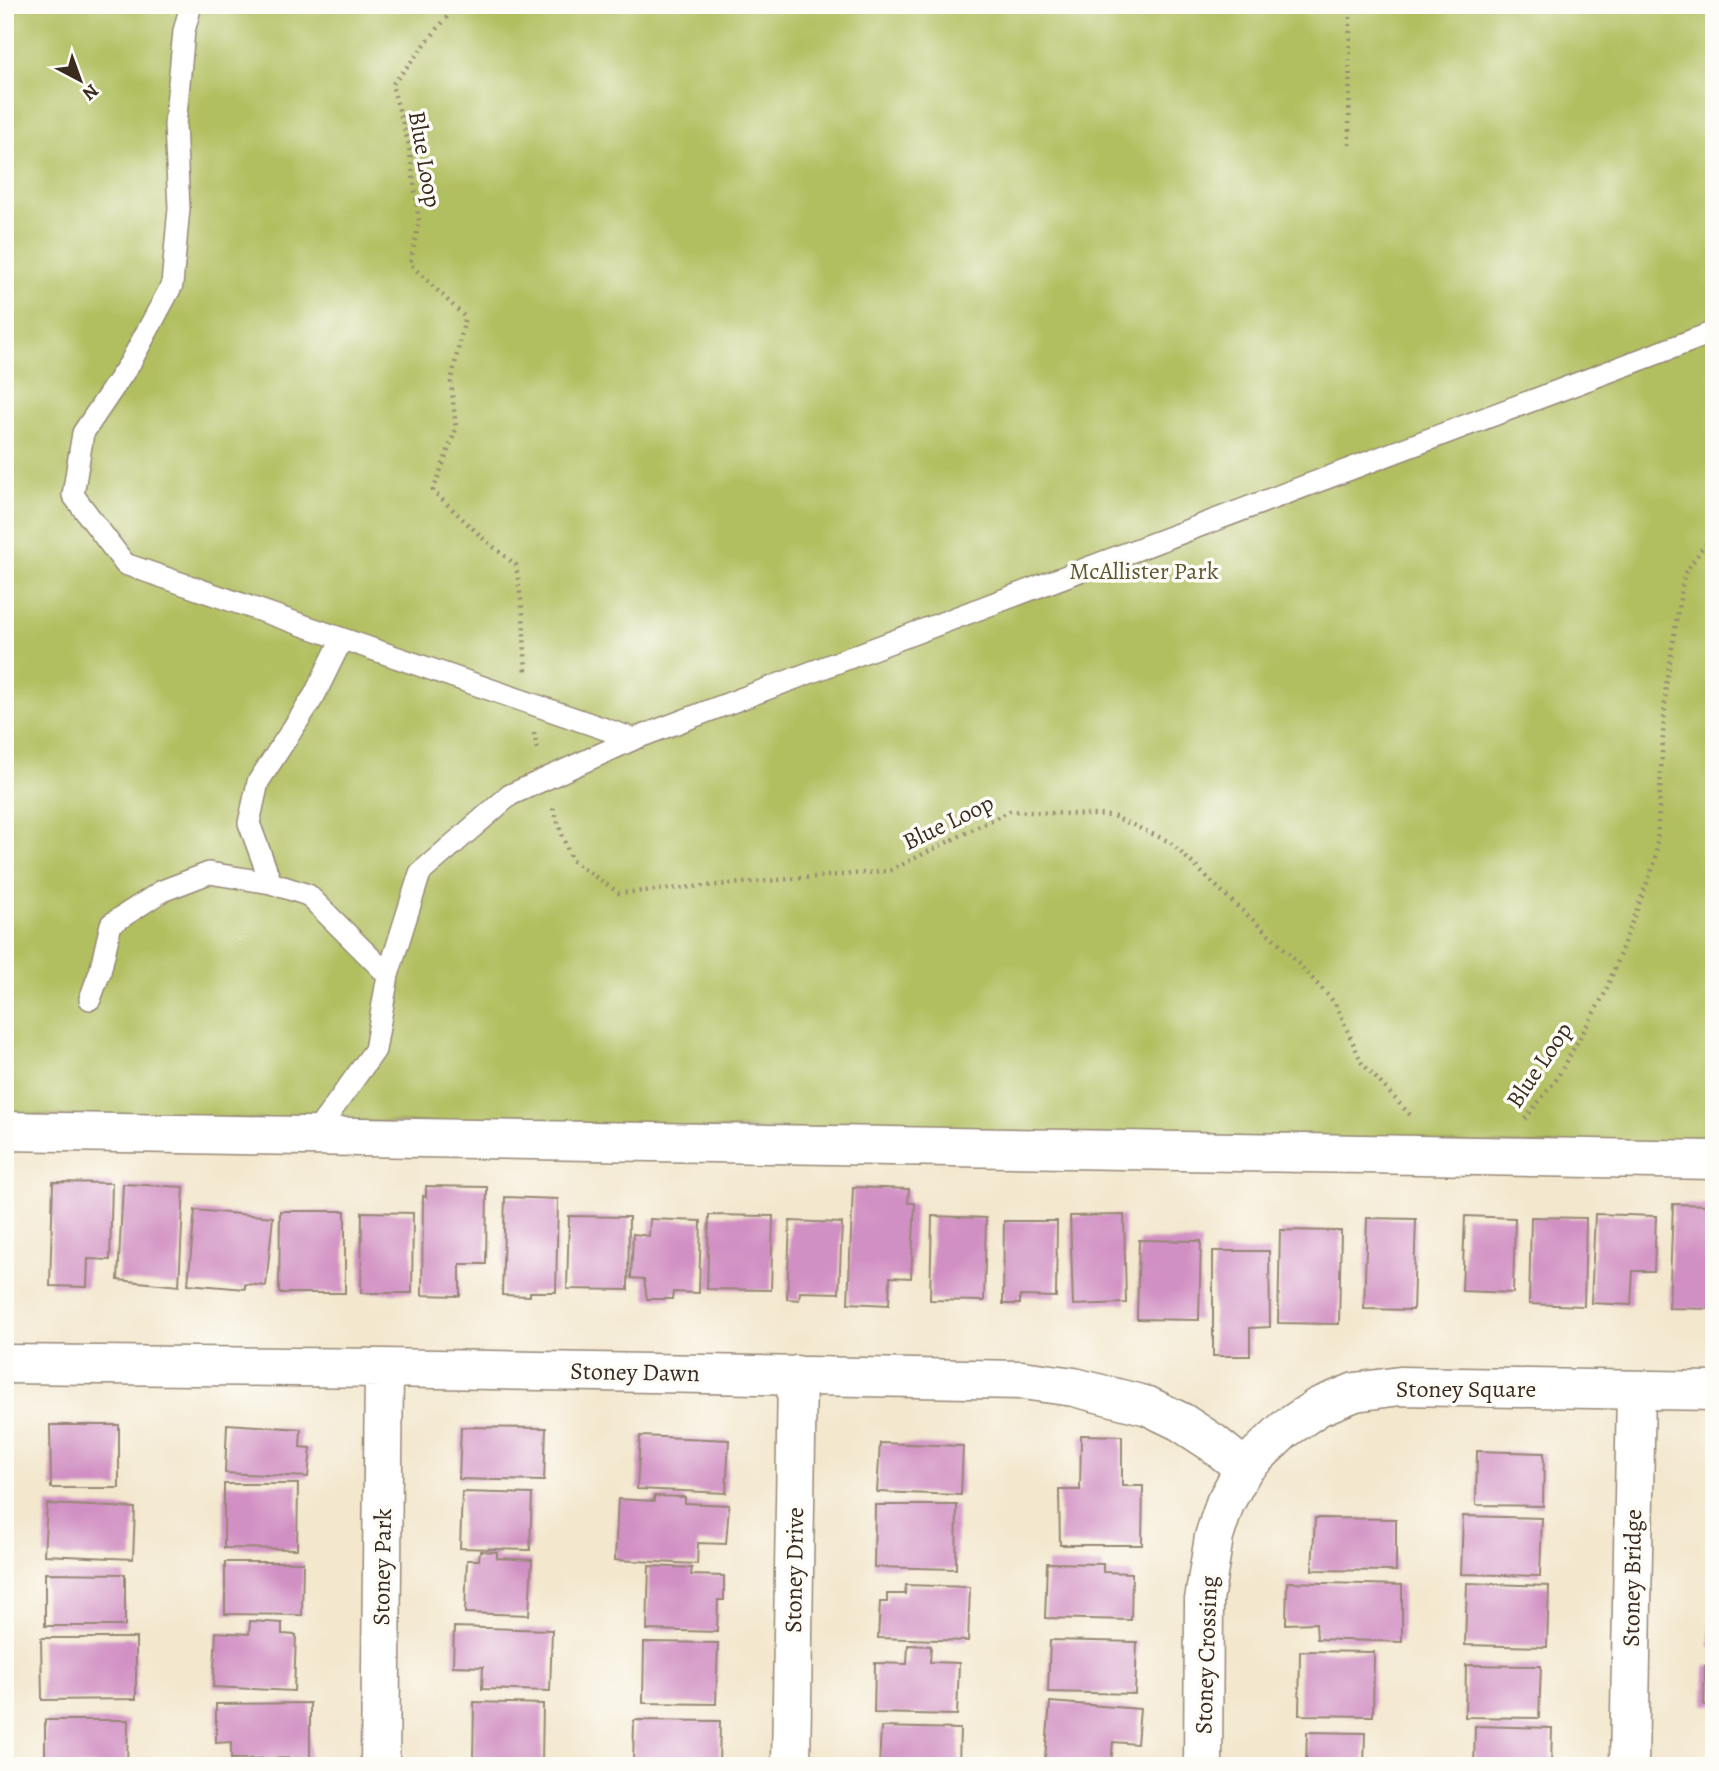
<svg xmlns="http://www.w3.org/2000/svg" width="1719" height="1771" viewBox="0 0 1719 1771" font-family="Alegreya,serif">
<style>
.green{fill:#b2bf61;stroke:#767440;stroke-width:2}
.building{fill:#d190c3}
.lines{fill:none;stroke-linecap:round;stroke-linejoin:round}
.lane-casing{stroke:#978876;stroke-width:24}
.street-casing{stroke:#978876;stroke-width:41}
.path{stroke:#978876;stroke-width:4.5;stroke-dasharray:2 5;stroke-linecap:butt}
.lane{stroke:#fff;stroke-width:21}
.street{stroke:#fff;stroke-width:38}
.labels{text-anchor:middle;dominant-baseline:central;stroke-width:7;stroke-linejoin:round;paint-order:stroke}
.street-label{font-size:24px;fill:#3b2a1e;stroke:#fdfcf7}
.park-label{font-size:24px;fill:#5f5732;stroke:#fdfcf7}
</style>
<rect width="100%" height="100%" fill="#fdfcf7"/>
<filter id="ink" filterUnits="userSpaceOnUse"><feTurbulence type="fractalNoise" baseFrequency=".0143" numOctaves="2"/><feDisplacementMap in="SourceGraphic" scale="14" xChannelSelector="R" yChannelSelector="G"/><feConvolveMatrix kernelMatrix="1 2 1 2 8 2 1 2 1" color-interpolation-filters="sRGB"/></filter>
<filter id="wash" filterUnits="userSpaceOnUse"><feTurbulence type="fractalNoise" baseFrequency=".00686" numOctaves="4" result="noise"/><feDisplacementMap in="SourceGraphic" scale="28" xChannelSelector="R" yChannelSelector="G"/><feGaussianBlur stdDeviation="1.57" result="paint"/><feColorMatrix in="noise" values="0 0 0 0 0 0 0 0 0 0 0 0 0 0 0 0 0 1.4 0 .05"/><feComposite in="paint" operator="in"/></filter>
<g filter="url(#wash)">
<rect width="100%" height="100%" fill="#f3e7cd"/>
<path class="green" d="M5,5H1714V1149L5,1115Z"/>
<g id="blocks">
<path class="building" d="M53,1182L112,1183L110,1260L88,1259L87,1287L50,1286Z
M123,1184L184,1187L179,1286L118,1280Z
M426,1186L487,1187L486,1264H460V1296L422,1295L423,1196L426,1197Z
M853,1187L909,1189L908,1203H915L911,1278L890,1277L889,1305L848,1303Z
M505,1197L558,1199L556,1292H530V1296L502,1295Z
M1673,1204L1714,1205V1309L1669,1308Z
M195,1210L273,1217L266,1286L245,1284V1289L188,1284Z
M280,1211H345V1293H279Z
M362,1212L413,1213L412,1293H361Z
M1595,1214L1656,1216L1654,1271H1633L1631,1305L1591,1303Z
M709,1215L773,1216L771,1290L707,1289Z
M1124,1215L1126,1303L1073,1305L1070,1216Z
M569,1216L629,1217L628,1290L567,1289Z
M932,1216L986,1218L984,1301L930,1300Z
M1465,1216L1515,1218L1513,1293L1462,1291Z
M1531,1217L1586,1218L1584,1306L1529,1304Z
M1367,1218L1416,1219L1413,1310L1364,1309Z
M650,1219L701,1221L699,1293L673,1292L672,1299H647L644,1279L631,1278L633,1234L649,1236Z
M790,1221L842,1223L839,1293L800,1292L799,1300L787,1299Z
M1004,1221H1057L1056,1297L1020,1296V1304H1003Z
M1280,1230L1341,1231L1339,1324L1278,1323Z
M1139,1240L1201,1241L1199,1320L1137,1319Z
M1213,1251H1269L1270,1327L1250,1328V1356H1213Z
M227,1424L301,1429L300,1447L311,1448L308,1477L225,1473Z
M50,1425H119V1488H51Z
M461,1427L546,1428L544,1481L459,1479Z
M1081,1435L1122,1436V1486H1143L1142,1545H1060L1059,1490H1080Z
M640,1436L729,1440L726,1493L637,1489Z
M880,1443L963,1446L961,1495L877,1492Z
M1477,1451L1544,1453L1543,1506L1476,1505Z
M224,1484H298L297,1549L224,1548Z
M462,1492L532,1494L530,1550L460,1548Z
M654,1496L685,1497V1503L729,1505L726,1544L698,1543L697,1564L615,1560L618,1499L654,1501Z
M47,1504L135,1508L133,1559L44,1555Z
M875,1505H957L956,1569L874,1567Z
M1463,1516L1542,1518L1540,1576L1461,1574Z
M1315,1518L1396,1519V1571L1312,1570Z
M480,1551L497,1552V1558L532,1560L529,1615L465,1613L467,1560H479Z
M225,1562H303L302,1615L225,1614Z
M1047,1563L1103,1564V1572L1132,1573L1131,1620L1045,1618Z
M649,1566L692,1568L691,1575L724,1576V1600H718L717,1632L647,1630Z
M45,1573L125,1574V1626H45Z
M1287,1582L1402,1585V1642L1317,1639L1316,1623L1286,1624Z
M1467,1583L1549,1586L1547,1647L1465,1645Z
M906,1585L970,1587L968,1641L878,1638L880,1602H887V1594H905Z
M1711,1592H1714V1647H1710Z
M250,1621L282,1623V1634L296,1635L294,1691L213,1687L216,1632L249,1634Z
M454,1627L552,1630L550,1691L482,1689L483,1667L453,1666Z
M41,1638H136V1699L42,1700Z
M1050,1640L1137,1642L1135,1694L1048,1692Z
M644,1642L718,1643L716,1704L643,1703Z
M908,1645L931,1646L930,1662L959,1663L957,1715L874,1713L875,1663L907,1664Z
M1300,1651L1374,1652L1373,1716L1299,1715Z
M1466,1665L1541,1666L1539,1718L1465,1717Z
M1705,1666H1714V1705H1704Z
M474,1702L543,1704L542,1762L473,1761Z
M1050,1702L1140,1709L1137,1744L1113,1742L1111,1764L1045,1759Z
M310,1703V1758L231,1759V1742L216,1743V1704Z
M45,1720H128L127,1766H45Z
M634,1720L720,1721L719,1766H633Z
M1475,1726L1552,1728L1551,1766H1474Z
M881,1727L960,1729L959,1766H879Z
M1307,1732L1365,1733L1364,1766H1306Z"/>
</g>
</g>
<g filter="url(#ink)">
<use href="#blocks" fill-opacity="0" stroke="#978876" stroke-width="2"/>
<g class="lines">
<defs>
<path id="lane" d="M191,5L184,31L175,125L179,208L172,285L130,363L83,433L73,495L125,564L634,739
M271,883L249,823L258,782L314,696L342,639
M90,999L100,972L111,924L162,891L209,873L271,883L308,895L388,975
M313,1136L375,1050L388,975L420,873L510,795L634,739L1714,332"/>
<path id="street" d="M5,1131L1714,1160
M5,1364L384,1368L1022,1380L1074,1387L1148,1406L1181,1422L1213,1443L1244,1468
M380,1766L384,1368
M791,1766L797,1375
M1203,1766L1204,1600L1214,1537L1225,1503L1244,1468L1284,1430L1318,1407L1355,1392L1400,1386L1714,1391
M1629,1766L1636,1390"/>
</defs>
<use href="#lane" class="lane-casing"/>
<use href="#street" class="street-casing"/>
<path class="path" d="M454,5L452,11L392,85L409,145L419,222L410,264L465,317L451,382L456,429L433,491L486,541L516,565L523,614L526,673
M1349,145L1350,5
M534,733L538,752
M553,808L571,860L619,893L889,871L1010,811L1113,816L1170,842L1237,906L1281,945L1335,1003L1362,1063L1412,1117
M1525,1119L1556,1080L1605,993L1656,859L1666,685L1684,574L1714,532"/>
<use href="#lane" class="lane"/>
<use href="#street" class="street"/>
</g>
</g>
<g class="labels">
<g class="street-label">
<text transform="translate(425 159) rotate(80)">Blue Loop</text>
<text transform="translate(948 822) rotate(-26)">Blue Loop</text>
<text transform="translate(1539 1065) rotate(-56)">Blue Loop</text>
<text transform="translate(635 1372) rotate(1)">Stoney Dawn</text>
<text x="1466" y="1389">Stoney Square</text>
<text transform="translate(382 1567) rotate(-89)">Stoney Park</text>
<text transform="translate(794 1570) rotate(-89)">Stoney Drive</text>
<text transform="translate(1632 1578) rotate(-89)">Stoney Bridge</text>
<text transform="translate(1206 1655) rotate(-88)">Stoney Crossing</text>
</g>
<g class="park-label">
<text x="1144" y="571">McAllister Park</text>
</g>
</g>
<rect width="1719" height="1771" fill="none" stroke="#fdfcf7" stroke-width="28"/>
<g transform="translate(80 80) rotate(139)" stroke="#fdfcf7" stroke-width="5" paint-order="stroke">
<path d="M0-5L12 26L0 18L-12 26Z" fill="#3b2a1e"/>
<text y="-10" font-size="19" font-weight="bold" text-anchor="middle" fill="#3b2a1e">N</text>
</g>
</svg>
